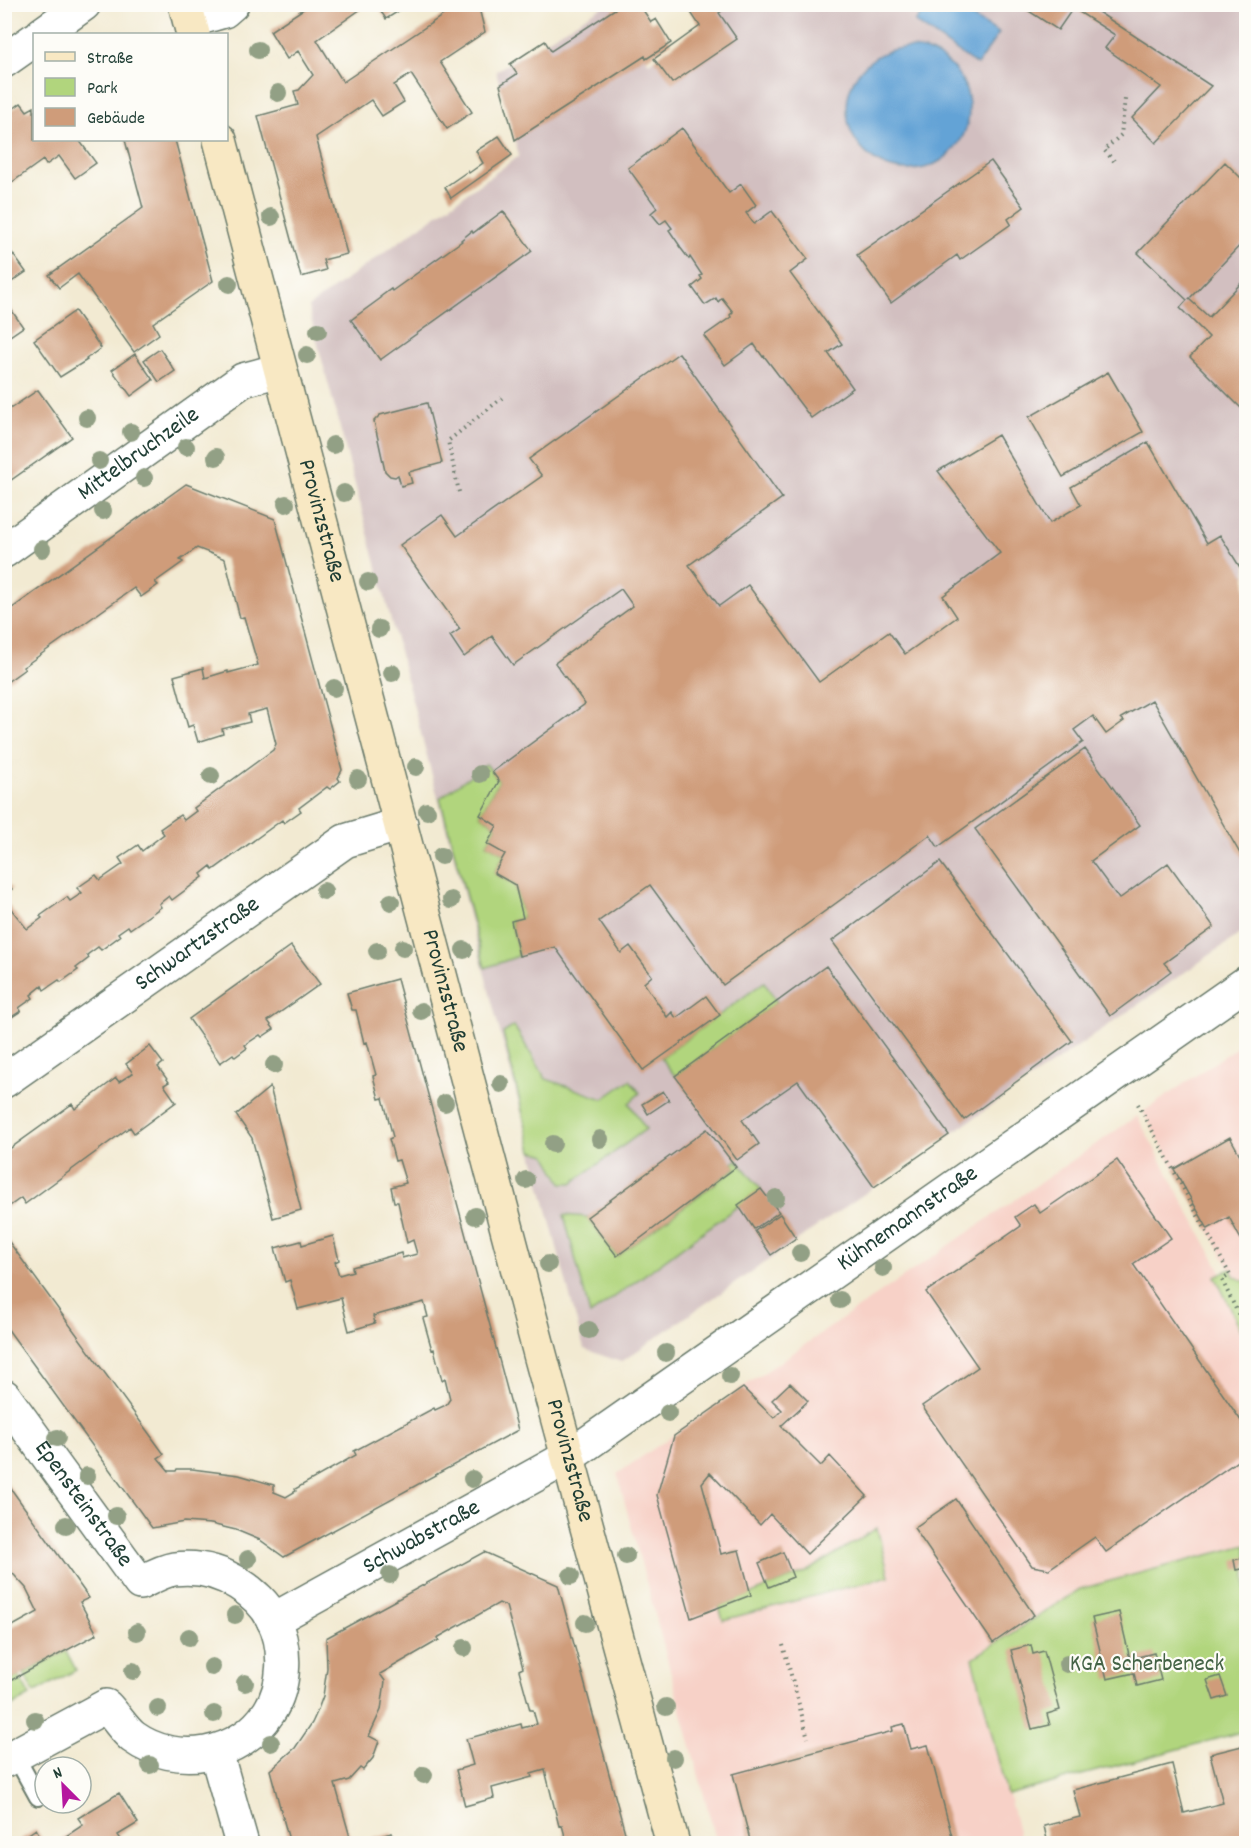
<svg xmlns="http://www.w3.org/2000/svg" width="1251" height="1848" viewBox="0 0 1251 1848" font-family="Dekko,sans-serif">
<style>
.built{fill:#f7d1c7}
.industrial{fill:#d2bfc0}
.green{fill:#b1d57d;stroke:#688958;stroke-width:1.5}
.water{fill:#64a3d6;stroke:#427085;stroke-width:1.5}
.building{fill:#cf9c7a}
.lines{fill:none;stroke-linecap:round;stroke-linejoin:round}
.service-casing{stroke:#697a6b;stroke-width:20}
.minor-casing{stroke:#697a6b;stroke-width:36}
.secondary-casing{stroke:#697a6b;stroke-width:36}
.path{stroke:#697a6b;stroke-width:4;stroke-dasharray:1.5 4.5;stroke-linecap:butt}
.service{stroke:#fff;stroke-width:16}
.minor{stroke:#fff;stroke-width:33}
.secondary{stroke:#f8e8c3;stroke-width:33}
.tree{fill:#92a085}
.labels{text-anchor:middle;dominant-baseline:central;stroke-width:4.5;stroke-linejoin:round;paint-order:stroke}
.street-label{font-size:24px;fill:#1f3d34;stroke:#fdfcf7}
.park-label{font-size:24px;fill:#446346;stroke:#fdfcf7}
</style>
<rect width="100%" height="100%" fill="#fdfcf7"/>
<filter id="ink" filterUnits="userSpaceOnUse"><feTurbulence type="fractalNoise" baseFrequency=".0167" numOctaves="2"/><feDisplacementMap in="SourceGraphic" scale="12" xChannelSelector="R" yChannelSelector="G"/><feConvolveMatrix kernelMatrix="1 2 1 2 8 2 1 2 1" color-interpolation-filters="sRGB"/></filter>
<filter id="wash" filterUnits="userSpaceOnUse"><feTurbulence type="fractalNoise" baseFrequency=".008" numOctaves="4" result="noise"/><feDisplacementMap in="SourceGraphic" scale="24" xChannelSelector="R" yChannelSelector="G"/><feGaussianBlur stdDeviation="1.35" result="paint"/><feColorMatrix in="noise" values="0 0 0 0 0 0 0 0 0 0 0 0 0 0 0 0 0 1.4 0 .05"/><feComposite in="paint" operator="in"/></filter>
<g filter="url(#wash)">
<rect width="100%" height="100%" fill="#f2ead2"/>
<path class="built" d="M1246,1041V1282L1234,1276L1143,1112Z
M1137,1116L1222,1273L1216,1277L1246,1340V1545L1080,1589L973,1658L1021,1843H717L617,1474Z"/>
<path class="industrial" d="M605,5H612L649,63L730,5H1246V930L621,1362L584,1349L308,307L519,156L496,71Z"/>
<path class="green" d="M486,764L499,781L480,815L497,826L487,844L505,854L494,873L515,885L523,918L511,921L519,956L485,968L440,798Z
M764,982L777,1002L675,1076L661,1058Z
M514,1026L546,1079L603,1099L630,1080L640,1093L629,1103L646,1129L572,1183H562L546,1155L532,1151L503,1033Z
M737,1160L761,1189L590,1315L564,1215L587,1217L617,1256L736,1168L733,1163Z
M1231,1269L1234,1276L1246,1282V1340L1215,1276Z
M877,1528L889,1576L723,1620L719,1607L806,1572Z
M1246,1545V1731L1007,1795L973,1658L1080,1589Z
M66,1651L76,1670L34,1693L24,1674Z
M19,1676L30,1696L5,1710V1684Z"/>
<path class="water" d="M928,5H953L999,33L977,65L915,22Z
M847 109a61 61 0 1 1 122 0a61 61 0 1 1-122 0Z"/>
<g id="blocks">
<path class="building" d="M311,4H358L361,9L317,40L343,82L460,4H478L485,32L440,62L472,112L447,129L411,74L394,85L404,102L382,116L371,100L316,137L347,254L323,260L326,270L301,277L258,116L298,105L294,91L299,90L313,75L298,51L287,59L270,31Z
M376,4H410L386,19Z
M612,4H639L651,22L656,19L671,43L646,59L645,56L515,140L500,85L517,74L510,64L545,41L551,51L615,9Z
M1018,4H1086L1211,86L1156,143L1132,118L1161,87L1105,48L1115,35L1073,8L1058,30Z
M686,5H730L719,13L737,39L672,83L654,59L700,26Z
M21,103L27,111L34,107V140H79L96,163L75,178L59,156L46,165L43,160L4,188V122L12,117L9,112Z
M682,128L729,193L741,184L756,205L746,213L754,224L772,211L808,259L790,273L842,344L828,353L853,388L811,418L764,356L763,357L754,344L725,365L704,336L731,317L730,315L733,312L722,298L718,302L716,298L705,305L692,287L702,279L700,276L702,275L690,257L689,259L679,246H680L669,230L672,228L666,220L660,224L651,213L657,208L628,168Z
M499,136L512,155L451,198L445,187L468,171L469,173L483,163L476,151Z
M125,140H175L213,281L153,323L159,334L134,352L78,274L59,288L49,275L143,208Z
M991,161L1024,207L1008,219L1011,224L960,260L957,255L891,303L857,255Z
M1225,162L1246,183V239L1189,299L1209,317L1246,278V408L1243,406L1241,408L1190,357L1209,337L1180,308L1187,300L1138,253Z
M503,211L532,251L380,360L351,320L381,298L380,297L391,289L392,291L462,241L461,240L472,231L473,233Z
M4,242L26,272L4,287Z
M8,305L23,327L4,340V307Z
M75,311L101,348L86,359L87,360L60,377L34,340Z
M160,349L175,371L159,382L144,360Z
M679,353L782,498L689,565L719,606L748,585L819,682L889,632L905,654L957,617L943,596L1000,553L938,471L998,435L1050,523L1081,505L1071,487L1148,442L1207,543L1220,535L1246,577V864L1152,700L1121,718L1124,721L1106,734L1093,716L1074,730L1083,742L938,847L930,835L723,985L650,885L599,921L621,953L630,946L652,976L644,983L667,1017L672,1012L676,1018L706,996L720,1015L643,1070L555,947L519,956L511,921L523,918L515,885L494,873L505,854L487,844L497,826L480,815L499,781L492,772L585,704L555,663L633,606L621,589L513,665L492,636L464,657L450,636L460,629L400,545L442,515L457,536L542,476L529,459Z
M135,354L153,380L131,396L112,370Z
M1108,372L1143,432L1063,477L1029,417Z
M38,390L72,437L4,485V413Z
M427,403L442,463L409,472L412,483L401,486L398,475L395,477L390,476L385,471L374,421L380,415Z
M186,484L275,519L342,770L338,778L340,781L330,789L327,787L299,808L301,811L284,823L282,820L213,870L211,866L201,874L203,877L172,900L169,896L159,904L161,907L130,929L128,926L118,933L120,936L101,950L98,947L87,955L89,958L76,968L78,970L61,982L59,980L44,990L42,986L31,995L33,998L19,1008L21,1011L4,1022V900L27,929L42,918L40,916L67,897L70,901L82,893L77,888L96,875L100,880L123,864L119,858L138,845L142,851L164,834L160,829L180,815L184,820L196,811L194,808L273,750L276,744L267,709L248,714L250,722L222,729L223,734L198,742L193,725L188,727L174,676L203,668L205,678L228,671V673L258,665L244,617L240,618L225,559L197,548L180,560L183,562L155,582L158,585L141,597L134,588L26,665L23,667L25,669L4,684V614Z
M1085,749L1140,825L1091,861L1119,899L1168,863L1214,927L1164,963L1171,971L1110,1016L975,829Z
M940,862L1072,1041L964,1120L832,941Z
M4,879L12,889L4,894Z
M291,946L320,984L268,1021L274,1029L262,1037L260,1035L245,1045L247,1048L235,1057L233,1054L220,1063L189,1019Z
M826,966L949,1135L874,1187L798,1081L742,1120L759,1144L737,1160L675,1076Z
M397,979L518,1430L284,1557L260,1540L236,1530L211,1524L184,1522L152,1528L4,1324V1235L164,1454L158,1458L169,1471H176L177,1469H192L239,1475L274,1485V1492L286,1497L296,1491L295,1489L356,1455L354,1451L434,1408L435,1410L446,1405L450,1399L445,1378L442,1380L434,1349L432,1350L423,1318L428,1317L424,1302L373,1316L375,1323L349,1331L341,1298L298,1309L290,1280L285,1282L275,1248L301,1241L302,1245L333,1236L339,1260L335,1262L339,1275L353,1271L352,1267L401,1253L402,1258L417,1254L413,1240L407,1243L398,1202H394L391,1187L406,1183L399,1160L395,1161L389,1139L393,1137L383,1098L379,1099L373,1076L376,1075L367,1042L364,1043L356,1010H352L347,993Z
M150,1046L163,1063L158,1067L169,1082L164,1085L176,1102L134,1133L130,1127L25,1204L21,1198L4,1210V1153L72,1104L75,1109L116,1078L119,1082L133,1073L126,1064Z
M270,1087L301,1210L273,1218L252,1138L236,1115Z
M663,1091L669,1100L648,1114L642,1104Z
M707,1129L736,1167L617,1256L587,1217Z
M1230,1137L1246,1166V1249L1229,1217L1208,1229L1174,1169Z
M1117,1160L1171,1238L1133,1264L1246,1428V1455L1106,1552L1095,1537L1049,1569L1032,1566L922,1406L978,1367L926,1292L1021,1226L1015,1217L1034,1204L1040,1213Z
M761,1189L779,1212L754,1229L738,1205Z
M780,1214L796,1238L771,1255L755,1231Z
M790,1383L808,1401L781,1426L821,1466L830,1456L867,1496L807,1554L770,1514L760,1525L710,1473L702,1483L721,1554L739,1550L751,1595L691,1618L657,1495L674,1436L743,1388L774,1418L782,1410L772,1400Z
M4,1479L89,1598L80,1602L97,1634L4,1684V1622L9,1628L38,1612L26,1588L4,1564Z
M956,1499L1034,1615L993,1643L914,1528Z
M484,1552L558,1585L628,1844H567L562,1825L559,1826L545,1770L531,1774L532,1777L492,1788L494,1798L465,1806L456,1770L473,1765L466,1739L521,1724L522,1728L537,1724L533,1710H530L519,1670L523,1668L506,1606L499,1603L437,1638L439,1640L380,1674L385,1681L381,1710L369,1736L379,1741L373,1758L363,1770L360,1768L349,1780L335,1784L352,1844H290L270,1770L295,1748L312,1723L317,1712L323,1696L327,1668L326,1638Z
M783,1552L793,1577L769,1587L759,1563Z
M1246,1557V1568L1236,1570L1234,1560Z
M1119,1612L1130,1659L1154,1653L1161,1680L1137,1686L1134,1673L1107,1679L1092,1618Z
M1031,1645L1033,1654L1044,1651L1060,1710L1047,1714L1050,1725L1032,1729L1011,1650Z
M1220,1676L1227,1696L1214,1700L1207,1680Z
M904,1724L911,1749L928,1745L954,1844H751L733,1774L893,1731L892,1727Z
M1246,1745V1844H1048L1044,1826L1080,1817L1073,1790L1172,1764L1184,1813L1223,1803L1210,1754Z
M119,1793L138,1823L118,1835L124,1844H54L83,1825L78,1818Z
M36,1829L45,1844H14Z
M392,1833L395,1844H356L355,1843Z"/>
</g>
</g>
<g filter="url(#ink)">
<use href="#blocks" fill-opacity="0" stroke="#697a6b" stroke-width="1.5"/>
<g class="lines">
<defs>
<path id="service" d="M15,1755L38,1797"/>
<g id="minor">
<path d="M190,21L224,11L232,4"/>
<path d="M42,34L84,4"/>
<path d="M4,61L34,40"/>
<path id="s1" d="M4,551L243,380L280,370"/>
<path id="s2" d="M4,1081L345,841L401,824"/>
<path id="s3" d="M4,1396L140,1583C150,1578 162,1571 174,1569C197,1566 219,1571 239,1584C252,1592 266,1605 273,1619C287,1647 286,1686 269,1712C240,1757 176,1768 133,1737C123,1729 115,1715 106,1706L4,1761"/>
<path id="s4" d="M273,1620L568,1457L1246,983"/>
<path d="M216,1752L242,1844"/>
</g>
<g id="secondary">
<path d="M185,4L193,34"/>
<path id="s5" d="M220,140L541,1358L673,1844"/>
</g>
</defs>
<use href="#service" class="service-casing"/>
<use href="#minor" class="minor-casing"/>
<use href="#secondary" class="secondary-casing"/>
<path class="path" d="M1114,161L1104,150L1121,135L1125,99
M459,492L448,441L502,398
M1138,1104L1230,1275L1222,1280L1246,1330
M783,1645L808,1738"/>
<use href="#service" class="service"/>
<use href="#minor" class="minor"/>
<use href="#secondary" class="secondary"/>
</g>
<g class="tree">
<circle cx="258" cy="50" r="9"/>
<circle cx="278" cy="93" r="9"/>
<circle cx="271" cy="217" r="9"/>
<circle cx="229" cy="284" r="9"/>
<circle cx="318" cy="331" r="9"/>
<circle cx="307" cy="355" r="9"/>
<circle cx="87" cy="418" r="9"/>
<circle cx="131" cy="432" r="9"/>
<circle cx="333" cy="445" r="9"/>
<circle cx="186" cy="447" r="9"/>
<circle cx="216" cy="457" r="9"/>
<circle cx="99" cy="461" r="9"/>
<circle cx="144" cy="478" r="9"/>
<circle cx="344" cy="493" r="9"/>
<circle cx="286" cy="504" r="9"/>
<circle cx="103" cy="511" r="9"/>
<circle cx="42" cy="549" r="9"/>
<circle cx="368" cy="582" r="9"/>
<circle cx="379" cy="629" r="9"/>
<circle cx="392" cy="673" r="9"/>
<circle cx="334" cy="688" r="9"/>
<circle cx="416" cy="767" r="9"/>
<circle cx="480" cy="774" r="9"/>
<circle cx="211" cy="776" r="9"/>
<circle cx="358" cy="779" r="9"/>
<circle cx="427" cy="811" r="9"/>
<circle cx="441" cy="856" r="9"/>
<circle cx="324" cy="891" r="9"/>
<circle cx="451" cy="900" r="9"/>
<circle cx="391" cy="902" r="9"/>
<circle cx="403" cy="948" r="9"/>
<circle cx="464" cy="950" r="9"/>
<circle cx="377" cy="951" r="9"/>
<circle cx="421" cy="1011" r="9"/>
<circle cx="274" cy="1065" r="9"/>
<circle cx="501" cy="1084" r="9"/>
<circle cx="445" cy="1103" r="9"/>
<circle cx="600" cy="1139" r="9"/>
<circle cx="553" cy="1144" r="9"/>
<circle cx="526" cy="1180" r="9"/>
<circle cx="776" cy="1198" r="9"/>
<circle cx="475" cy="1216" r="9"/>
<circle cx="800" cy="1253" r="9"/>
<circle cx="548" cy="1264" r="9"/>
<circle cx="883" cy="1268" r="9"/>
<circle cx="840" cy="1300" r="9"/>
<circle cx="589" cy="1330" r="9"/>
<circle cx="666" cy="1353" r="9"/>
<circle cx="730" cy="1376" r="9"/>
<circle cx="668" cy="1413" r="9"/>
<circle cx="57" cy="1438" r="9"/>
<circle cx="87" cy="1476" r="9"/>
<circle cx="472" cy="1479" r="9"/>
<circle cx="116" cy="1516" r="9"/>
<circle cx="66" cy="1525" r="9"/>
<circle cx="626" cy="1556" r="9"/>
<circle cx="248" cy="1559" r="9"/>
<circle cx="390" cy="1575" r="9"/>
<circle cx="571" cy="1576" r="9"/>
<circle cx="235" cy="1615" r="9"/>
<circle cx="585" cy="1623" r="9"/>
<circle cx="137" cy="1632" r="9"/>
<circle cx="189" cy="1637" r="9"/>
<circle cx="464" cy="1648" r="9"/>
<circle cx="1067" cy="1664" r="9"/>
<circle cx="212" cy="1667" r="9"/>
<circle cx="133" cy="1671" r="9"/>
<circle cx="245" cy="1683" r="9"/>
<circle cx="666" cy="1707" r="9"/>
<circle cx="158" cy="1708" r="9"/>
<circle cx="214" cy="1714" r="9"/>
<circle cx="35" cy="1720" r="9"/>
<circle cx="271" cy="1743" r="9"/>
<circle cx="674" cy="1758" r="9"/>
<circle cx="150" cy="1765" r="9"/>
<circle cx="424" cy="1775" r="9"/>
</g>
</g>
<g class="labels">
<g class="street-label">
<text stroke="none"><textPath href="#s1" startOffset="166">Mittelbruchzeile</textPath></text>
<text stroke="none"><textPath href="#s5" startOffset="394">Provinzstraße</textPath></text>
<text stroke="none"><textPath href="#s2" startOffset="237">Schwartzstraße</textPath></text>
<text stroke="none"><textPath href="#s5" startOffset="880">Provinzstraße</textPath></text>
<text stroke="none"><textPath href="#s4" startOffset="752">Kühnemannstraße</textPath></text>
<text stroke="none"><textPath href="#s5" startOffset="1366">Provinzstraße</textPath></text>
<text stroke="none"><textPath href="#s3" startOffset="134">Epensteinstraße</textPath></text>
<text stroke="none"><textPath href="#s4" startOffset="170">Schwabstraße</textPath></text>
</g>
<g class="park-label">
<text x="1147" y="1665">KGA Scherbeneck</text>
</g>
</g>
<rect width="1251" height="1848" fill="none" stroke="#fdfcf7" stroke-width="24"/>
<rect x="33" y="33" width="195" height="108" fill="#fdfcf7" stroke="#a4b0a9" stroke-width="1.5"/>
<rect x="45" y="52" width="30" height="9" fill="#f8e8c3" stroke="#a4b0a9" stroke-width="1.5"/>
<text x="87" y="63" font-size="18" fill="#1f3d34">Straße</text>
<rect x="45" y="78" width="30" height="18" fill="#b1d57d" stroke="#a4b0a9" stroke-width="1.5"/>
<text x="87" y="93" font-size="18" fill="#1f3d34">Park</text>
<rect x="45" y="108" width="30" height="18" fill="#cf9c7a" stroke="#a4b0a9" stroke-width="1.5"/>
<text x="87" y="123" font-size="18" fill="#1f3d34">Gebäude</text>
<g transform="translate(63 1785) rotate(336)"><circle r="28" fill="#fdfcf7" stroke="#a4b0a9" stroke-width="1.5"/>
<path d="M0-4.5L10 22L0 15L-10 22Z" fill="#b5179e"/>
<text y="-9" font-size="16" font-weight="bold" text-anchor="middle" fill="#1f3d34">N</text>
</g>
</svg>
